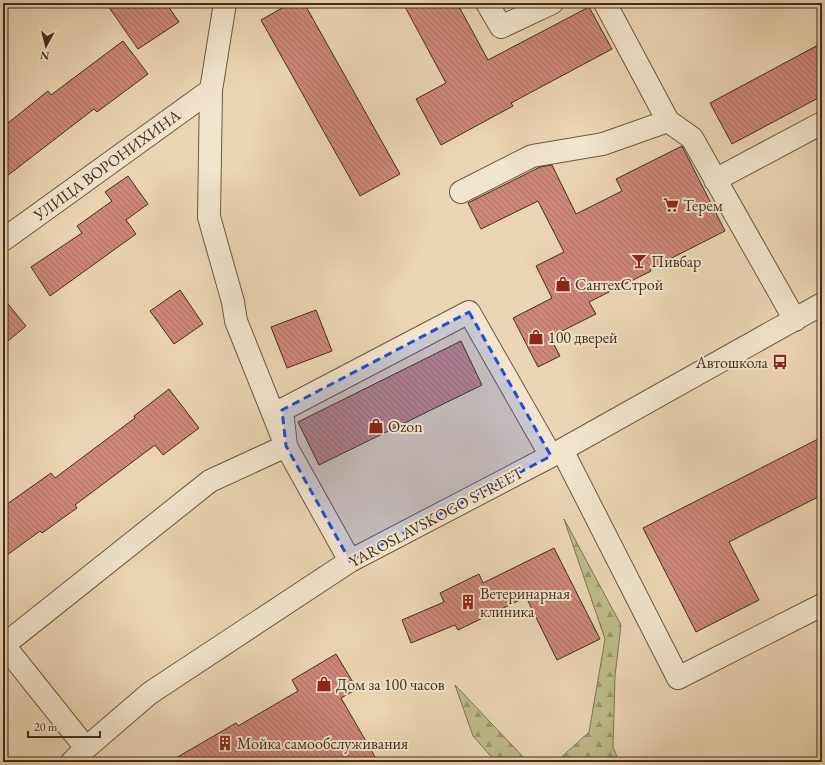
<svg xmlns="http://www.w3.org/2000/svg" width="825" height="765" viewBox="0 0 825 765" font-family="'EB Garamond',serif">
<style>
.forest{fill:url(#forest-firs);stroke:#807452}
.building{fill:url(#building-back-hatch);stroke:#422d1c}
.lines{fill:none;stroke-linecap:round;stroke-linejoin:round}
.minor-casing{stroke:#6c5742;stroke-width:24}
.minor{stroke:#f3e4ce;stroke-width:22}
.marked{fill:#1d4ed8;fill-opacity:0.2;stroke:#1d4ed8;stroke-width:3;stroke-dasharray:8 5;stroke-linejoin:round}
.labels{text-anchor:middle;dominant-baseline:central;stroke-width:4;stroke-linejoin:round;paint-order:stroke}
.street-label{font-size:16px;fill:#422d1c;stroke:#f3e4ce}
.poi-label{font-size:16px;fill:#422d1c;stroke:#f3e4ce;text-anchor:start}
</style>
<defs>
<pattern id="forest-firs" width="22" height="20" patternUnits="userSpaceOnUse"><rect width="22" height="20" fill="#bdbc89"/><path d="M5 1l3.5 6h-7zM16 11l3.5 6h-7z" fill="#9b996f"/></pattern>
<pattern id="building-back-hatch" width="6" height="6" patternUnits="userSpaceOnUse"><rect width="6" height="6" fill="#ce877b"/><path d="M-1 5l2 2M0 0l6 6M5-1l2 2" fill="none" stroke="#a96f64"/></pattern>
</defs>
<rect width="100%" height="100%" fill="#ecd5b4"/>
<filter id="stains"><feTurbulence type="fractalNoise" baseFrequency=".005" numOctaves="4"/><feColorMatrix values="0 0 0 0 .2 0 0 0 0 .09 0 0 0 0 .02 0 0 0 .5 -.17"/></filter>
<radialGradient id="worn" r=".72"><stop offset=".6" stop-color="#630" stop-opacity="0"/><stop offset="1" stop-color="#630" stop-opacity=".3"/></radialGradient>
<path class="forest" d="M564,519L621,625L615,676L613,747L619,762H556L589,732L605,639Z
M455,685L528,762H496L473,736Z"/>
<path class="building" d="M106,3H166L179,22L138,49Z
M291,3H304L400,174L360,196L261,20Z
M403,3H457L488,60L589,7L612,49L511,103L513,106L441,145L416,99L446,83Z
M123,41L148,74L97,112L94,109L3,179V127L48,91L51,95Z
M822,43V96L732,144L710,103Z
M682,146L725,231L650,269L651,271L589,302L596,314L550,337L560,356L538,367L513,318L552,298L536,266L564,252L538,201L481,229L468,203L540,167L552,165L576,214L622,191L616,179Z
M128,176L148,204L126,220L136,234L50,296L31,267L82,233L77,226L112,201L105,192Z
M180,290L203,324L174,344L150,311Z
M3,298L26,326L3,345Z
M316,310L332,351L287,368L271,327Z
M461,341L482,385L319,465L298,422Z
M169,389L199,428L163,455L155,445L75,505L77,508L42,533L40,531L3,558V507L51,473L55,478L135,418L134,416Z
M822,437V495L729,542L759,600L696,632L643,528Z
M554,548L600,639L557,660L526,597L458,630L455,625L411,643L402,620L444,602L440,593L479,574L483,583Z
M336,654L357,689L341,698L378,762H169L236,723L238,726L298,691L292,680Z"/>
<g class="lines">
<defs>
<path id="minor" d="M225,3L211,90L209,217L233,302L236,321L286,446L350,561
M487,3L501,27L552,3
M605,3L668,121L692,138L795,320
M715,180L822,123
M461,192L532,156L603,144L668,121
M3,240L211,90
M562,450L678,678L822,605
M3,644L86,748
M4,645L210,481L286,446L282,410L469,312L551,456
M72,762L86,748L150,693L350,561L551,456L822,304"/>
</defs>
<use href="#minor" class="minor-casing"/>
<use href="#minor" class="minor"/>
</g>
<path class="marked" d="M469,312L551,456L350,561L286,446L282,410Z"/>
<defs>
<symbol id="supermarket-bare" viewBox="-9 -9 18 18"><path d="M-6-5.5h2.5l.6 2H6L4.5 2H-2.5L-4.4-4H-6ZM-1.5 3.2a1.3 1.3 0 1 0 .1 0ZM3 3.2a1.3 1.3 0 1 0 .1 0Z" fill="#8f2418" stroke="#f3e4ce" stroke-width="2.5" paint-order="stroke"/></symbol>
<symbol id="bar-bare" viewBox="-9 -9 18 18"><path d="M-6-5H6L.8 .8V4.5H3.5V6h-7V4.5H-.8V.8Z" fill="#8f2418" stroke="#f3e4ce" stroke-width="2.5" paint-order="stroke"/></symbol>
<symbol id="shop-bare" viewBox="-9 -9 18 18"><path d="M-5-2.5h2.3a2.7 3.5 0 0 1 5.4 0H5L5.5 6h-11ZM-1.5-2.5h3a1.5 2.3 0 0 0-3 0Z" fill="#8f2418" stroke="#f3e4ce" stroke-width="2.5" paint-order="stroke"/></symbol>
<symbol id="bus-bare" viewBox="-9 -9 18 18"><path d="M-5-6H5V4H4V6H2V4H-2V6H-4V4H-5ZM-3.5-4V0h7V-4ZM-3.5 1.2v1.5H-2V1.2ZM2 1.2v1.5H3.5V1.2Z" fill="#8f2418" stroke="#f3e4ce" stroke-width="2.5" paint-order="stroke"/></symbol>
<symbol id="building-bare" viewBox="-9 -9 18 18"><path d="M-4-6H4V6H1V3H-1V6H-4ZM-2.5-4.3h1.7v1.8h-1.7ZM.8-4.3h1.7v1.8H.8ZM-2.5-1h1.7V.8h-1.7ZM.8-1h1.7V.8H.8Z" fill="#8f2418" stroke="#f3e4ce" stroke-width="2.5" paint-order="stroke"/></symbol>
</defs>
<g fill-rule="evenodd">
<use href="#supermarket-bare" x="660" y="194" width="22" height="22"/>
<use href="#bar-bare" x="628" y="250" width="22" height="22"/>
<use href="#shop-bare" x="552" y="273" width="22" height="22"/>
<use href="#shop-bare" x="525" y="326" width="22" height="22"/>
<use href="#bus-bare" x="769" y="351" width="22" height="22"/>
<use href="#shop-bare" x="365" y="415" width="22" height="22"/>
<use href="#building-bare" x="457" y="591" width="22" height="22"/>
<use href="#shop-bare" x="313" y="673" width="22" height="22"/>
<use href="#building-bare" x="214" y="732" width="22" height="22"/>
</g>
<g class="labels">
<g class="street-label">
<text transform="translate(107 165) rotate(-36)">УЛИЦА ВОРОНИХИНА</text>
<text transform="translate(436 517) rotate(-28)">YAROSLAVSKOGO STREET</text>
</g>
<g class="poi-label">
<text x="683" y="205">Терем</text>
<text x="651" y="261">Пивбар</text>
<text x="575" y="284">СантехСтрой</text>
<text x="548" y="337">100 дверей</text>
<text x="768" y="362" text-anchor="end">Автошкола</text>
<text x="388" y="426">Ozon</text>
<text x="480" y="593">Ветеринарная<tspan x="480" dy="18">клиника</tspan></text>
<text x="336" y="684">Дом за 100 часов</text>
<text x="237" y="743">Мойка самообслуживания</text>
</g>
</g>
<rect width="825" height="765" fill="none" stroke="#ecd5b4" stroke-width="16"/>
<rect x="4" y="4" width="817" height="757" fill="none" stroke="#422d1c" stroke-width="2"/>
<rect x="8" y="8" width="809" height="749" fill="none" stroke="#422d1c"/>
<g transform="translate(46 46) rotate(187)" stroke="#f3e4ce" stroke-width="3" paint-order="stroke">
<path d="M0-3L7 15L0 10L-7 15Z" fill="#422d1c"/>
<text y="-6" font-size="11" font-weight="bold" text-anchor="middle" fill="#422d1c">N</text>
</g>
<path d="M28 731v6h72v-6" fill="none" stroke="#422d1c" stroke-width="2"/>
<text x="34" y="731" font-size="12" fill="#422d1c" stroke="#f3e4ce" stroke-width="3" paint-order="stroke">20 m</text>
<rect width="100%" height="100%" filter="url(#stains)"/>
<rect width="100%" height="100%" fill="url(#worn)"/>
</svg>
